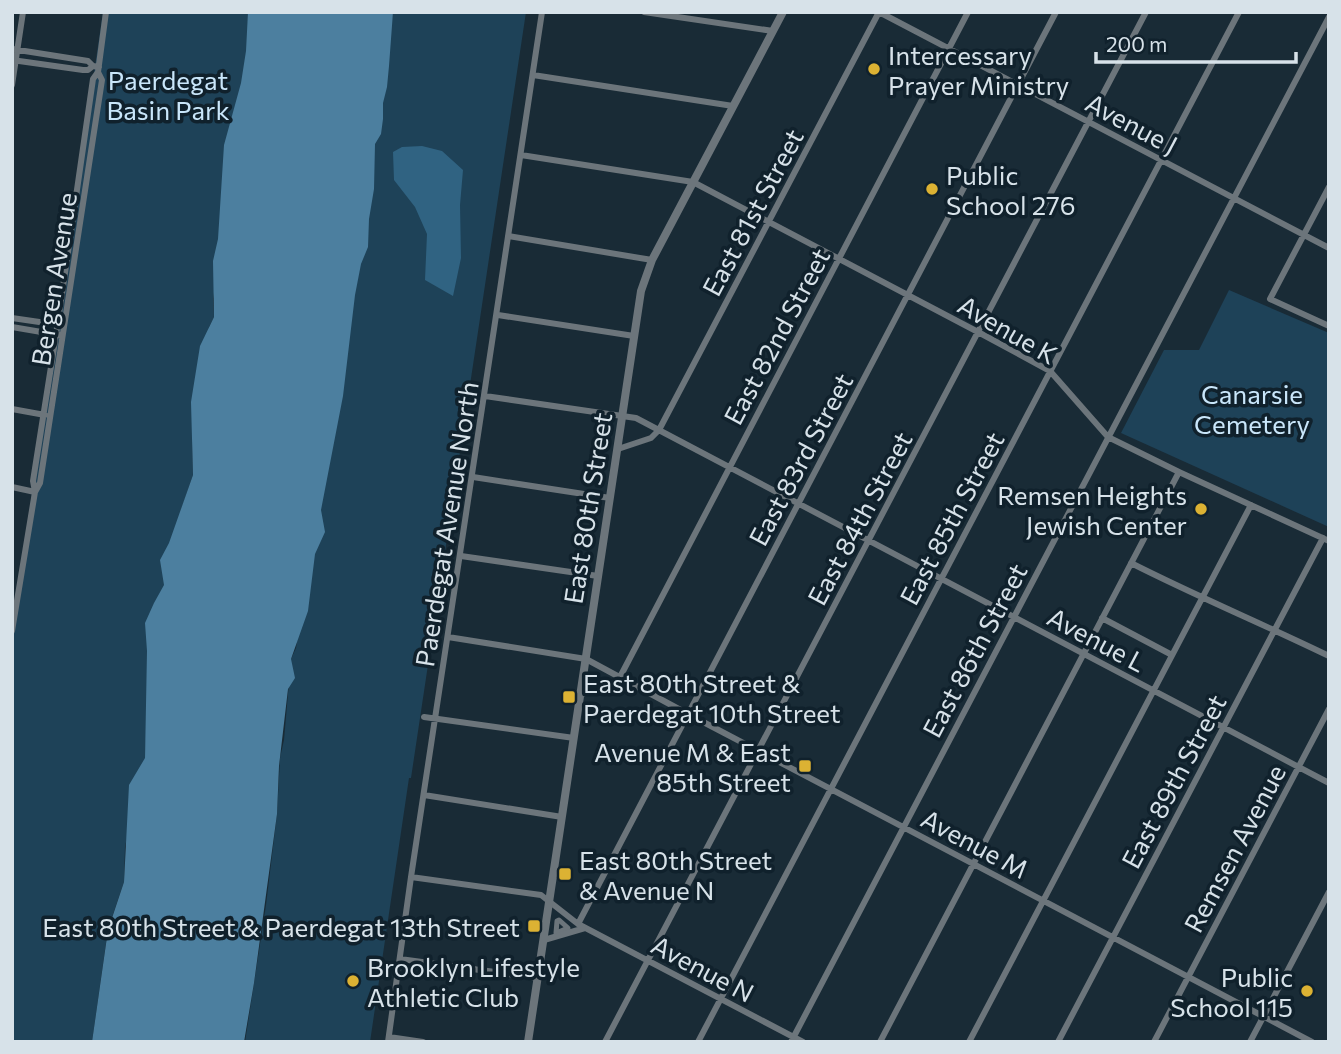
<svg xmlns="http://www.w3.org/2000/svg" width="1341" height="1054" viewBox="0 0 1341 1054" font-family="Commissioner,sans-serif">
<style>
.green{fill:#1e4258}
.forest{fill:#306382}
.water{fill:#4c7f9f}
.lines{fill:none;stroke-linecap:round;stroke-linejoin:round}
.pedestrian{stroke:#6c757b;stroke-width:5}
.minor{stroke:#6c757b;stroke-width:6}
.tertiary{stroke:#6c757b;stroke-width:8}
.poi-dot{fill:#dcb233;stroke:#10212c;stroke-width:2.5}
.labels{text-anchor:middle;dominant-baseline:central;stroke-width:7;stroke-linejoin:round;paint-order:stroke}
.poi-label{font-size:26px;fill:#d7e2e9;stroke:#10212c;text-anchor:start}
.park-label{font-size:26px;fill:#c9e6fa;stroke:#10212c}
.street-label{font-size:26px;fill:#d7e2e9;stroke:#10212c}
</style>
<rect width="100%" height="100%" fill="#192b36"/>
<path class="green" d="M103,12H258L213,299L214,317L209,327L192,439L193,475L181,510L146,739L145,759L142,764L125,847L124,882L108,929L92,1042H12V629Z
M393,12H526L411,778H409L370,1042H245L266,905L277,814L280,758L284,740L291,659L296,648Z
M1229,290L1329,333V527L1121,433L1164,350H1199Z"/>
<path class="forest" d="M422,146L442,151L463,170L460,205L461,258L453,296L425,280L427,234L415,207L394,180L393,152L402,147Z"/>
<path class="water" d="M248,12H393L389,66L387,87L383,103V119L381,134L375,144L374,189L369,219L368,247L361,264L355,295L343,396L321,510L325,532L315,554L308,611L291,659L295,678L288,689L279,766L277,814L254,983L244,1042H92L108,930L124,882L129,785L145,758L147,651L145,623L154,603L164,585L160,560L169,543L193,475L191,402L200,346L214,317L213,261L218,239L224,145L241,83L246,51Z"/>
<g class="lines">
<path class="pedestrian" d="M559,920L568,928L556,933L557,921Z"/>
<path class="minor" d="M644,12L773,31
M879,12L1329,248
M12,49L88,61L93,66L99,67
M12,60L83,70H88L93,66
M533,75L733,106
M12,85L23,12
M521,155L693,182L978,332L1050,371L1108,437L1179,472L1329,541
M1329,187L1270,299L1329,326
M508,236L652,260
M498,315L634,336
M12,318L60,325
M12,327L59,335
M485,396L636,418L1329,783
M12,409L45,415
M618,449L651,438L659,430L879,12
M473,477L610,498
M12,487L35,492
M35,492L40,483L102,80L98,72
M461,556L598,576
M1131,563C1196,596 1263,624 1329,656
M1102,618L1172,655
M12,631L35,492L33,481L56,335L93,79L98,72L106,12
M448,637L586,659L688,714L1312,1042
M580,695L613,683L620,677L968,12
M424,717L574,738
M424,795L562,817
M411,877L541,895L578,924L803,1042
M578,924L1056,12
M544,940L585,928
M400,959L538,978
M389,1037L423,1042
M388,1042L411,877L542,12
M605,1042L1146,12
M698,1042L1239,12
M791,1042L1329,17
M880,1042L1179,472
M969,1042L1251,505
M1058,1042L1323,538
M1154,1042L1329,709
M1250,1042L1329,892"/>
<path class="tertiary" d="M528,1042L641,291L652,260L783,12"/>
</g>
<g class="poi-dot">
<circle cx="874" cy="69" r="7"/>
<circle cx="932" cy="189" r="7"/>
<circle cx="1201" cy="509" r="7"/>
<rect x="562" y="690" width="14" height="14" rx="3.5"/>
<rect x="798" y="759" width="14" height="14" rx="3.5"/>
<rect x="558" y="867" width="14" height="14" rx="3.5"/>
<rect x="527" y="919" width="14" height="14" rx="3.5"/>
<circle cx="353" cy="981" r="7"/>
<circle cx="1307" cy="991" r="7"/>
</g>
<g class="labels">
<g class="poi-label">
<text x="888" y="54">Intercessary<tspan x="888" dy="30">Prayer Ministry</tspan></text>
<text x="946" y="174">Public<tspan x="946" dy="30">School 276</tspan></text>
<text x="1187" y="494" text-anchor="end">Remsen Heights<tspan x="1187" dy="30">Jewish Center</tspan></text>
<text x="583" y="682">East 80th Street &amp;<tspan x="583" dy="30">Paerdegat 10th Street</tspan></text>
<text x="791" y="751" text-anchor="end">Avenue M &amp; East<tspan x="791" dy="30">85th Street</tspan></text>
<text x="579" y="859">East 80th Street<tspan x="579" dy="30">&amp; Avenue N</tspan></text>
<text x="520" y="926" text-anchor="end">East 80th Street &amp; Paerdegat 13th Street</text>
<text x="367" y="966">Brooklyn Lifestyle<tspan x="367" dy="30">Athletic Club</tspan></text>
<text x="1293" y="976" text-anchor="end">Public<tspan x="1293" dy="30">School 115</tspan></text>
</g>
<g class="park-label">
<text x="168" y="79">Paerdegat<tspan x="168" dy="30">Basin Park</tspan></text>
<text x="1252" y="393">Canarsie<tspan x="1252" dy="30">Cemetery</tspan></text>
</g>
<g class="street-label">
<text transform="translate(1132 123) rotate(28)">Avenue J</text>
<text transform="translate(752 212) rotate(-62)">East 81st Street</text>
<text transform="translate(53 279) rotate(-81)">Bergen Avenue</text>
<text transform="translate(1008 329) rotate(30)">Avenue K</text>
<text transform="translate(776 336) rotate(-62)">East 82nd Street</text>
<text transform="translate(800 459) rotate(-62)">East 83rd Street</text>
<text transform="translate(587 508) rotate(-81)">East 80th Street</text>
<text transform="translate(859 518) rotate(-62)">East 84th Street</text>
<text transform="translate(951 518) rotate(-62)">East 85th Street</text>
<text transform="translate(446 524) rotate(-81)">Paerdegat Avenue North</text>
<text transform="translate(1097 639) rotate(28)">Avenue L</text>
<text transform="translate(974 650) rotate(-62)">East 86th Street</text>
<text transform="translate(1173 781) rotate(-62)">East 89th Street</text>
<text transform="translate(975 843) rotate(28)">Avenue M</text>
<text transform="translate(1234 848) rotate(-62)">Remsen Avenue</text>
<text transform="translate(703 968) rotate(28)">Avenue N</text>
</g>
</g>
<rect width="1341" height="1054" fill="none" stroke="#d7e2e9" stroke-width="28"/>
<path d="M1096 52v10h200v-10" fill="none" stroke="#d7e2e9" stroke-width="3.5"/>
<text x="1106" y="52" font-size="21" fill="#d7e2e9" stroke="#10212c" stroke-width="5" paint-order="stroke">200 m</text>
</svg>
